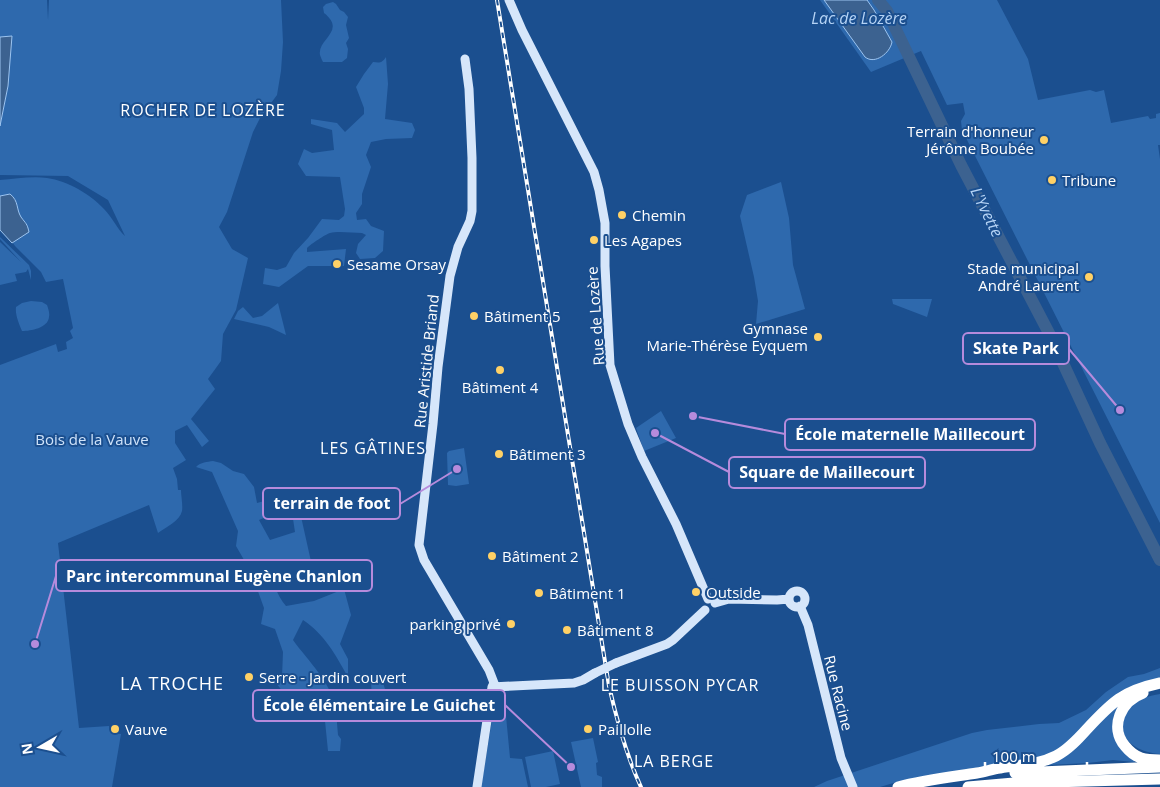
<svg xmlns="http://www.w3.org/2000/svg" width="1160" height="787" viewBox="0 0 1160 787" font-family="'Open Sans',sans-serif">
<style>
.green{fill:#2e69ad}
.water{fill:#3c6290;stroke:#9cc4f0}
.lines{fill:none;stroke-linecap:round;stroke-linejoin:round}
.river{stroke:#3c6290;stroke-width:12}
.secondary{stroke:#d6e6fa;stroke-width:9}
.highway{stroke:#fff;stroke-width:11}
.rail-casing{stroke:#fff;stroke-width:4}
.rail{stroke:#1b4f8f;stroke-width:2;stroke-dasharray:5.5;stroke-linecap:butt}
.secondary-bridge{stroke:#d6e6fa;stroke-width:9}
.poi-dot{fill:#ffd166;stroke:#1b4f8f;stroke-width:2}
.labels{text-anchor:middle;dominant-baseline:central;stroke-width:4;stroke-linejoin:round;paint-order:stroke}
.poi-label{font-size:15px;fill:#fff;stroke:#1b4f8f;text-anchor:start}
.street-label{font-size:15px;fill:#fff;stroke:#1b4f8f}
.park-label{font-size:15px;fill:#cfe3fa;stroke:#1b4f8f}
.water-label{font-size:16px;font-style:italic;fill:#b5d3f5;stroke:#1b4f8f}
.neighbourhood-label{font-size:16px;letter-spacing:1px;fill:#fff;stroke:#1b4f8f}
.quarter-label{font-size:18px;letter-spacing:1px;fill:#fff;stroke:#1b4f8f}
.leader{fill:none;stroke:#b68bdc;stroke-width:2}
.callout-dot{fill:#b68bdc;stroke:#1b4f8f;stroke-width:2}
.callout{fill:#1b4f8f;stroke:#b68bdc;stroke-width:2}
.callout-label{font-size:16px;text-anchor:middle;font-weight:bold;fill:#fff}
</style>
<rect width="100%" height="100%" fill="#1b4f8f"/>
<path class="green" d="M0,0H47L48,20L49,0H281L283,42L281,71L277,95L260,118L253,132L227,212L219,227L232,249L248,258L236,310L223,334L221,361L208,379L215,389L191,419L209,441L202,447L187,425L175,431V443L186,460L173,468L177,479L178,490H181C181,496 183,505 182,511C180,521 166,527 158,533L149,505L58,543L79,728L109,726L110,730L114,733L121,734L112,787H0V365L56,344L58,352L67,349L66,342L73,338L70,331L73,328L63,279L46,282L41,272L15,246L0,225V180C15,179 32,176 47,178C68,181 90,194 104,209C112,217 118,230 125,236L108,200L68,176L0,175Z
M820,0H997L1028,59L1038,100L1090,90L1096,92L1104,90L1111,123L1148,116L1150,119L1156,118V114L1160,113V145H1158L1160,159V523L962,130L961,121L965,114L963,103L947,105L921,51L871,72Z
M333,2L336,4L340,10L344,12L348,17L346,25L349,38L346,43L348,49L347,58L342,62H323C322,60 321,58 320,55C317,39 347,31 324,13L323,7L326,4Z
M386,57L388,84L385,119L412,123L415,130L412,138L386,139L371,142L366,155L371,167L362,194V204L356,213L357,220L366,219L371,226L384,231L383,251L375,258L360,259L356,253L358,244L366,235L362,233C353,233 338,231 330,233C326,234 311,244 307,248V252L346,249L344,266H308L279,287L263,284L265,268L277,270L286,267L294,253L308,238L322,219L339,220L344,216L345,209L340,177L306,176L298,164L304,149L312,153L334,150L332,130L311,124V119L337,123L345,132L364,114V108L356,87L364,74L373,62C380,63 382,63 386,57Z
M781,182L789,218L793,265L805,309L756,324L758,301L754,277L740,216L747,195Z
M0,237L29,265L31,271V280L28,269L26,272L15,274L17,281L0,285V242L21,262L0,239Z
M892,299H932L927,317L893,304Z
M31,301L42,302L47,305C48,308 50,313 49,317C48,328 31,331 22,331C19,324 15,315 16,307L22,303Z
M278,303L286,335L269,327L234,319L238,311L243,307L253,318L262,316Z
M661,411L676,438L644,451L636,428Z
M464,448L469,484L456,486L448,485L447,453L449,451Z
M213,461L221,463L233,471L244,474L254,487L257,503L287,495L288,507L259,520L270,540L295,532L290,499L296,494L312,566L303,576L295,563L272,566C272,581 276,594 286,606L314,601L344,589L351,615L340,644L348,659V677C335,654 325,635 303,620L293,640C308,661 331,682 336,709L315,711L312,690L283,692L273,679L282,677L283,652L275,629L261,624L264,608L251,572L236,546L238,531L212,472L196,467C201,462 207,462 213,461Z
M1160,668V678L1072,738L1055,752L1035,759L900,781L880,787H814L827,781L972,733L987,730L1039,724L1059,723L1086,710L1106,692L1128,677L1144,674Z
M382,679L387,696L385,701L372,703L371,680Z
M1160,694V754C1141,753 1117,742 1124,719C1125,716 1126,710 1128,708C1135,699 1149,696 1160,694Z
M504,695L510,758L522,759L528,787H481L496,696Z
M1120,703L1114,720L1135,759L1134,762L1113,760L1088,763L1048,765Z
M336,711L338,735L341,739L340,751H328L325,721L315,718V714Z
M593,738L598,762L596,763L597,775L602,777V787H581L571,742Z
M553,751L560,784L546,787H531L525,757Z"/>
<path class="water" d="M824,0H867L874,10L892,42C890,53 875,65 865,57Z
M12,36L8,86L0,126V37Z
M10,194C19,201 16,209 21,217C26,224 27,223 29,232L12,243L0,230V196Z"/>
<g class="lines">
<path class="river" d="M878,0L887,11L961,165L1050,335L1100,443L1160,560"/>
<path class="secondary" d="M509,0L522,30L594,172L599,190L605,223V266L610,365L628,424L642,457L676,524L708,599
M465,59L469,89L472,158V211L470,221L458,247L450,276L438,367L433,424L419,545L424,560L489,670L494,683L492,687L477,787
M789 599a8 8 0 1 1 16 0a8 8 0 1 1-16 0Z
M715,603L729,599L777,600L789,599
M800,606L808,625L841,758L853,787
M616,663L667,644L673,640L705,610
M492,687L574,683L583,680L595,673"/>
<path class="highway" d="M1143,693C1121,701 1109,727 1125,746C1129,751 1135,756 1141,758C1147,760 1154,760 1160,760
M1015,773L1160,767
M898,787C924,780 951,777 977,773C985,772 992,769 1000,768C1019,764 1036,766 1056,756C1068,750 1078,739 1087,729C1112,702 1123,691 1160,683
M968,787L1014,783L1160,779"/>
<defs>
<path id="rail" d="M497,0L609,686C617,721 626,755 641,787"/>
</defs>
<use href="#rail" class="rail-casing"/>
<use href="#rail" class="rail"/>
<path class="secondary-bridge" d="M595,673L616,663"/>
</g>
<g class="poi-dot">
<circle cx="1044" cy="140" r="5"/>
<circle cx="1052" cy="180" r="5"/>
<circle cx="622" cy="215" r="5"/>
<circle cx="594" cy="240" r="5"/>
<circle cx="337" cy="264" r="5"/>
<circle cx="1089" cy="277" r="5"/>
<circle cx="474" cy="316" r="5"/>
<circle cx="818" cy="337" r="5"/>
<circle cx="500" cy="370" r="5"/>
<circle cx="499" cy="454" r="5"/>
<circle cx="492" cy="556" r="5"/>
<circle cx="696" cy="592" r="5"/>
<circle cx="539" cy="593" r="5"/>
<circle cx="511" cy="624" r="5"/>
<circle cx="567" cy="630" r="5"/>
<circle cx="249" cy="677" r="5"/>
<circle cx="115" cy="729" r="5"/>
<circle cx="588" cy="729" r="5"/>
</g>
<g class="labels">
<g class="poi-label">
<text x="1034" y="131" text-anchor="end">Terrain d'honneur<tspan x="1034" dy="17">Jérôme Boubée</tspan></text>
<text x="1062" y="180">Tribune</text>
<text x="632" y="215">Chemin</text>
<text x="604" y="240">Les Agapes</text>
<text x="347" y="264">Sesame Orsay</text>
<text x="1079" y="268" text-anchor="end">Stade municipal<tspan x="1079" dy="17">André Laurent</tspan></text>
<text x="484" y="316">Bâtiment 5</text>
<text x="808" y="328" text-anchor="end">Gymnase<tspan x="808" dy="17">Marie-Thérèse Eyquem</tspan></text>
<text x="500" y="387" text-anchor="middle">Bâtiment 4</text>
<text x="509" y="454">Bâtiment 3</text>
<text x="502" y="556">Bâtiment 2</text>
<text x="706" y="592">Outside</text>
<text x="549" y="593">Bâtiment 1</text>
<text x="501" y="624" text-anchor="end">parking privé</text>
<text x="577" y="630">Bâtiment 8</text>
<text x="259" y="677">Serre - Jardin couvert</text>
<text x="125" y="729">Vauve</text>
<text x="598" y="729">Paillolle</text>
</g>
<g class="street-label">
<text transform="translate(595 316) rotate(-94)">Rue de Lozère</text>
<text transform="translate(426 361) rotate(-84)">Rue Aristide Briand</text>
<text transform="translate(839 693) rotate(76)">Rue Racine</text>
</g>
<g class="park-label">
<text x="92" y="439">Bois de la Vauve</text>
</g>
<g class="water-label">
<text x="859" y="18">Lac de Lozère</text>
<text transform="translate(987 212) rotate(64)">L'Yvette</text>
</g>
<g class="neighbourhood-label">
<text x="203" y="110">ROCHER DE LOZÈRE</text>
<text x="373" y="448">LES GÂTINES</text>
<text x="680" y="685">LE BUISSON PYCAR</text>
<text x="674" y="761">LA BERGE</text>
</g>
<g class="quarter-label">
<text x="172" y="683">LA TROCHE</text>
</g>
</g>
<path class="leader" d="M1120 410L1069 349M693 416L785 434M655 433L729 472M457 469L400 504M35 644L56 576M571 767L505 705"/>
<g class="callout-dot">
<circle cx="1120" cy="410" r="5"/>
<circle cx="693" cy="416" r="5"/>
<circle cx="655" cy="433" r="5"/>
<circle cx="457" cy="469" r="5"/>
<circle cx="35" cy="644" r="5"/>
<circle cx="571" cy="767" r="5"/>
</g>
<g class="callout">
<rect x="963" y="333" width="106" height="31" rx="5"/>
<rect x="785" y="419" width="250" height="31" rx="5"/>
<rect x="729" y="457" width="196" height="31" rx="5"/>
<rect x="263" y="488" width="137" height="31" rx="5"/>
<rect x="56" y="560" width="316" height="31" rx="5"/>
<rect x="253" y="690" width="252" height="31" rx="5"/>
</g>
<g class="callout-label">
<text x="1016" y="354">Skate Park</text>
<text x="910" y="440">École maternelle Maillecourt</text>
<text x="827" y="478">Square de Maillecourt</text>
<text x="332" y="509">terrain de foot</text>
<text x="214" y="582">Parc intercommunal Eugène Chanlon</text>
<text x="379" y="711">École élémentaire Le Guichet</text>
</g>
<g transform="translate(40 747) rotate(261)" stroke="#1b4f8f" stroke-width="4" paint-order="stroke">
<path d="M0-4L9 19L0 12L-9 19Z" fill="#ffffff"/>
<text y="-8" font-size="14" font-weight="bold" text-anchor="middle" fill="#ffffff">N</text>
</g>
<path d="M985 762v8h102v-8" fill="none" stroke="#ffffff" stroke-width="2.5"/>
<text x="992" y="762" font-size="15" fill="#ffffff" stroke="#1b4f8f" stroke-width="4" paint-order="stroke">100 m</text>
</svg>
